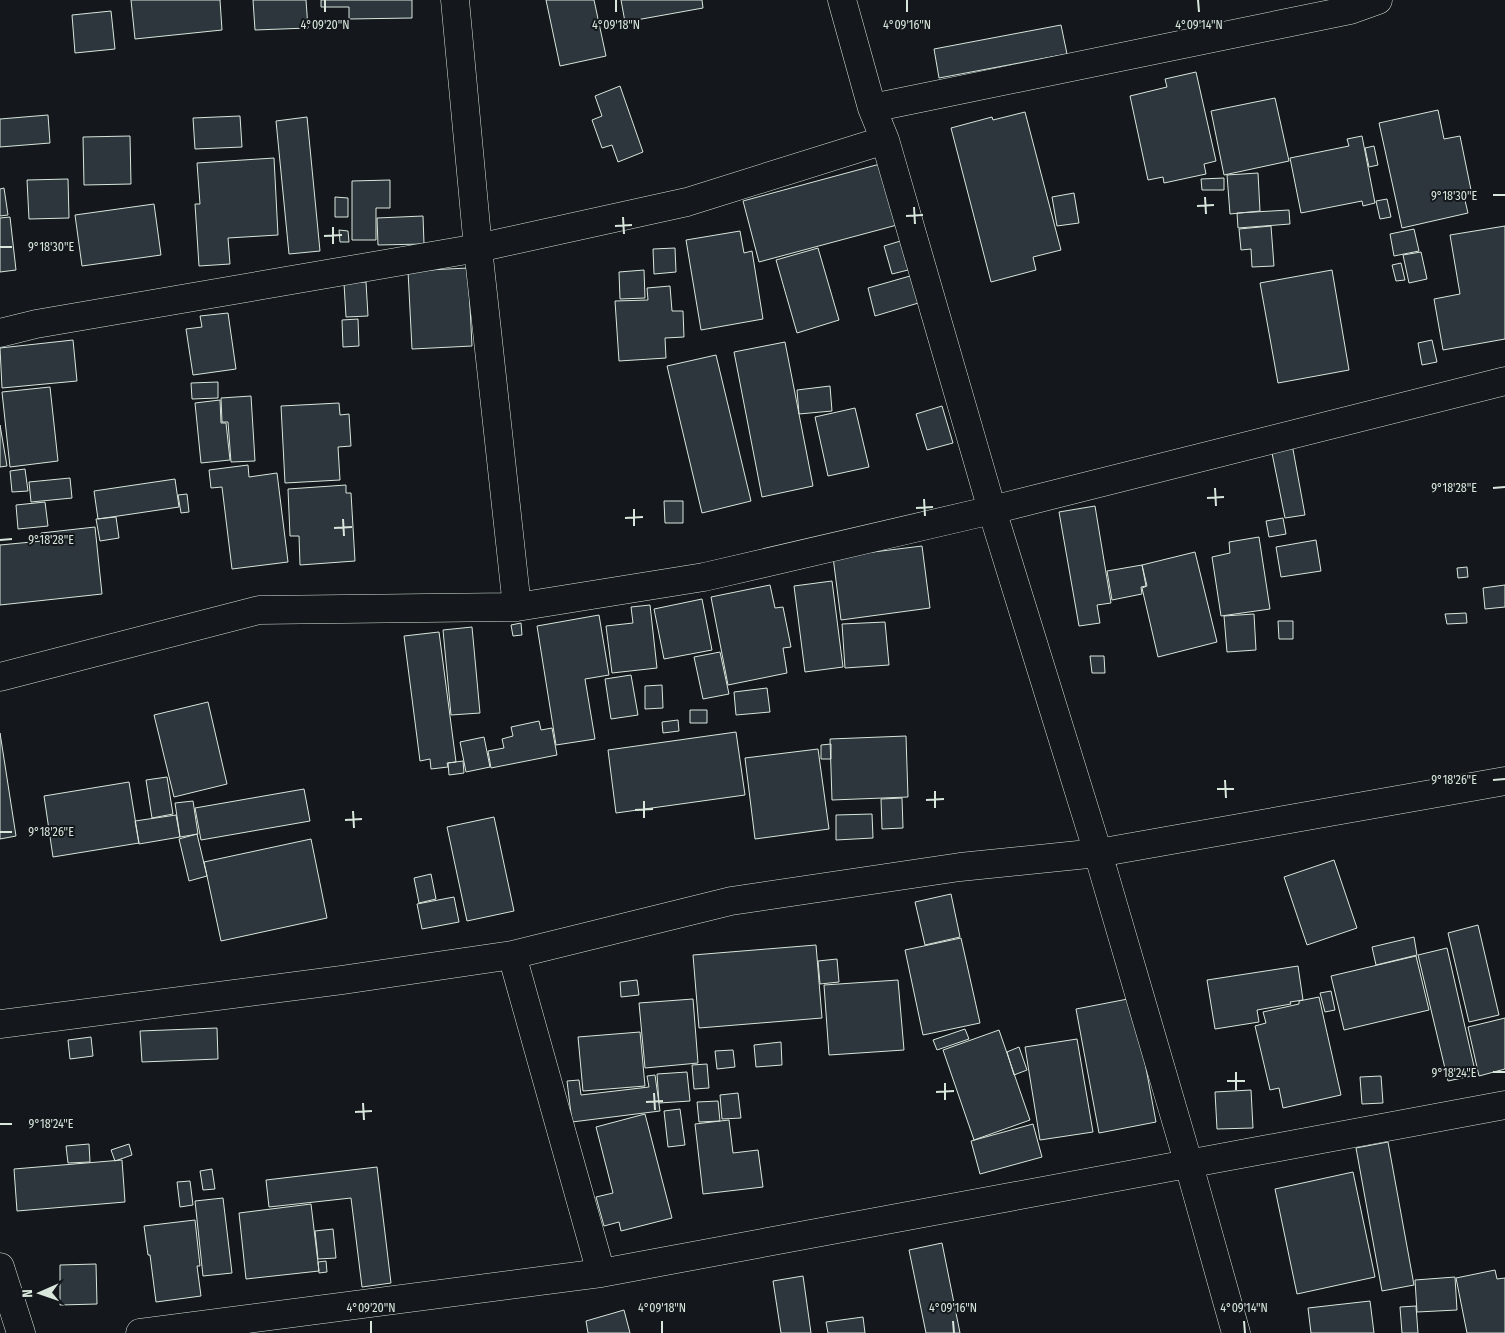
<svg xmlns="http://www.w3.org/2000/svg" width="1505" height="1333" viewBox="0 0 1505 1333" font-family="'Fira Sans Condensed',sans-serif">
<style>
.building{fill:#2c363c;stroke:#d8e6dc}
.lines{fill:none;stroke-linecap:round;stroke-linejoin:round}
.street-casing{stroke:#d8e6dc;stroke-width:29}
.street{stroke:#14181c;stroke-width:28}
.ticks{fill:none;stroke:#d8e6dc;stroke-width:2}
.ticks-label{font-size:12px;text-anchor:middle;fill:#d8e6dc;stroke:#14181c;stroke-width:4;stroke-linejoin:round;paint-order:stroke}
</style>
<rect width="100%" height="100%" fill="#14181c"/>
<path class="building" d="M131,0H220L222,30L135,39Z
M253,0H306L308,28L255,30Z
M321,0H412V18L349,19V7H321Z
M546,0H594L606,56L560,66Z
M621,0H702L703,8L625,22Z
M111,11L115,49L75,53L72,15Z
M1061,25L1067,54L939,78L934,49Z
M1196,72L1216,161L1204,164L1206,174L1164,183L1163,177L1148,180L1130,96L1167,87L1165,79Z
M620,86L643,152L618,162L612,145L602,148L592,120L602,116L595,96Z
M1275,98L1289,161L1224,175L1211,111Z
M1438,110L1444,139L1460,136L1471,190L1463,192L1468,213L1402,228L1379,123Z
M1025,112L1061,250L1033,257L1036,270L991,282L951,128L992,117L993,120Z
M48,115L50,143L0,147V119Z
M240,116L242,147L195,149L193,118Z
M307,117L320,251L289,254L276,121Z
M130,136L131,184L84,185L83,137Z
M1362,136L1375,203L1363,206L1362,201L1301,213L1290,158L1349,146L1347,139Z
M1374,146L1378,165L1369,167L1365,148Z
M274,158L278,235L228,238L230,264L199,266L195,204H200L197,163Z
M880,164L897,225L759,262L743,201Z
M1258,173L1260,211L1230,214L1227,175Z
M1224,178V190H1202L1201,179Z
M68,179L69,218L29,219L27,180Z
M390,180V208H376V240H352V181Z
M4,188L8,215L0,216V189Z
M1074,193L1079,223L1057,226L1052,197Z
M335,197L348,198V217H335Z
M1387,199L1391,217L1380,219L1376,201Z
M154,204L161,255L82,266L75,215Z
M1289,210L1290,224L1238,228L1237,213Z
M423,216L424,244L378,245L377,218Z
M10,217L16,270L0,272V218Z
M1271,226L1274,266L1252,267L1251,249L1241,250L1239,229Z
M1505,226V339L1443,350L1434,299L1460,294L1450,235Z
M1414,229L1419,251L1394,256L1390,234Z
M339,230L348,231L349,242H340Z
M740,231L744,253L752,251L763,319L701,330L686,240Z
M907,239L916,268L892,274L884,246Z
M675,248L676,272L654,274L653,249Z
M818,248L839,320L797,333L776,260Z
M1421,252L1427,279L1409,283L1403,255Z
M1401,263L1405,280L1396,281L1392,265Z
M468,268L472,346L412,349L408,271Z
M644,270L645,298L620,299L619,272Z
M1332,270L1349,370L1278,383L1260,283Z
M917,274L925,301L875,316L868,288Z
M366,282L368,316L346,317L344,283Z
M670,286L672,311H683L684,337L665,338L666,358L619,361L615,301L648,300L647,288Z
M228,313L236,369L193,375L186,329L202,327L200,316Z
M358,319L359,346L343,347L342,320Z
M73,340L77,381L2,388L0,348Z
M1432,340L1437,362L1422,365L1418,343Z
M785,342L813,486L762,497L734,352Z
M716,355L751,501L702,513L667,366Z
M218,382V398L192,399L191,383Z
M830,386L832,411L799,414L797,390Z
M50,387L58,461L10,467L2,392Z
M251,396L255,461L231,462L228,422H222L221,398Z
M220,400L221,423H226L230,460L201,463L195,403Z
M339,403L340,415L349,414L351,446L338,447L340,480L285,483L281,406Z
M942,406L953,443L927,450L916,414Z
M855,408L869,467L828,476L815,417Z
M0,425L7,466L0,467Z
M1292,444L1305,515L1285,518L1271,448Z
M248,465L249,477L277,473L288,562L232,569L222,487L211,488L209,470Z
M25,469L28,491L12,492L10,471Z
M70,478L72,498L31,502L29,482Z
M175,479L179,507L98,519L94,491Z
M346,485V493H351L355,561L300,565L299,536H290L288,489Z
M187,494L189,512L181,513L178,495Z
M664,501H683V523H665Z
M45,502L48,526L18,529L16,505Z
M1095,506L1111,603L1097,605L1100,623L1079,626L1059,512Z
M116,517L119,538L100,541L96,519Z
M1283,518L1286,534L1269,537L1266,521Z
M95,527L102,594L0,605V545L42,541L41,533Z
M1259,537L1270,609L1221,616L1212,557L1230,553L1229,542Z
M1316,540L1321,571L1281,577L1276,547Z
M922,546L930,608L841,620L833,557Z
M1195,552L1217,642L1158,657L1142,588L1147,586L1142,565Z
M1142,565L1146,586L1141,587L1142,594L1112,600L1107,571Z
M1467,567L1468,577L1458,578L1457,568Z
M832,581L843,667L805,672L794,586Z
M770,585L775,608L783,607L791,647L783,648L787,673L728,685L711,597Z
M1505,585V607L1485,609L1483,588Z
M702,599L712,650L664,659L654,609Z
M650,605L657,668L612,673L606,626L633,623L631,607Z
M1466,613L1467,623L1447,624L1445,614Z
M1254,614L1256,650L1227,652L1224,616Z
M599,615L609,675L585,679L595,739L556,745L537,626Z
M1278,621H1293V639H1279Z
M885,622L889,665L845,668L842,624Z
M521,623L522,635L513,636L511,625Z
M472,627L480,713L451,715L443,630Z
M439,632L456,762L447,763L448,767L431,769L430,759L420,761L404,636Z
M720,652L729,694L703,699L694,657Z
M1090,656H1104L1105,673H1092Z
M631,675L638,715L611,719L605,679Z
M662,685L663,708L645,709V686Z
M767,688L770,712L736,715L734,692Z
M208,702L227,784L174,797L154,715Z
M690,710H707V723H690Z
M678,720L679,731L663,733L662,722Z
M539,721L541,730L552,728L557,755L491,768L488,751L504,748L502,739L513,736L511,727Z
M736,732L745,795L616,813L608,750Z
M0,733L16,836L0,839Z
M906,736L908,797L832,800L830,739Z
M484,737L490,767L466,772L460,742Z
M831,744V759H821V745Z
M818,749L829,829L755,839L745,758Z
M463,761L464,773L449,775L448,763Z
M167,777L173,814L152,818L146,780Z
M129,782L139,843L53,857L44,796Z
M304,789L310,821L201,840L195,808Z
M902,798L903,828L882,829L881,799Z
M193,801L198,834L180,837L175,803Z
M872,814L873,838L836,840V815Z
M176,815L180,837L139,844L135,821Z
M494,817L514,911L467,921L447,827Z
M197,834L207,876L189,881L179,839Z
M311,839L327,918L221,941L204,862Z
M1334,860L1357,928L1307,945L1284,877Z
M431,874L436,899L419,903L414,878Z
M951,894L960,937L925,945L915,902Z
M454,897L459,922L422,929L417,904Z
M1478,925L1499,1015L1469,1022L1448,933Z
M1414,937L1417,955L1376,965L1372,947Z
M961,938L980,1023L923,1035L905,950Z
M816,945L822,1018L699,1028L693,955Z
M1447,948L1476,1075L1448,1081L1418,955Z
M1416,956L1429,1010L1344,1030L1331,976Z
M837,959L839,982L820,984L818,961Z
M1298,966L1303,1000L1290,1002L1291,1004L1257,1010L1259,1022L1215,1029L1207,980Z
M637,980L639,995L621,997L620,982Z
M898,980L904,1050L829,1055L824,985Z
M1331,991L1335,1010L1325,1012L1320,993Z
M1319,997L1341,1095L1283,1108L1279,1088L1270,1090L1255,1026L1266,1023L1263,1012L1299,1004V1001Z
M1133,998L1156,1122L1099,1133L1076,1009Z
M693,999L698,1063L645,1068L639,1003Z
M1505,1018V1069L1479,1076L1468,1027Z
M217,1028L218,1059L142,1062L140,1031Z
M965,1029L969,1039L937,1050L933,1040Z
M999,1030L1030,1120L974,1140L943,1050Z
M640,1032L645,1086L583,1091L578,1037Z
M91,1037L93,1056L70,1059L68,1040Z
M1077,1039L1093,1132L1040,1140L1025,1047Z
M781,1042L782,1065L756,1067L754,1045Z
M1019,1047L1027,1070L1014,1075L1007,1052Z
M733,1050L735,1067L717,1069L715,1051Z
M707,1064L709,1088L694,1089L692,1065Z
M687,1072L690,1101L659,1103L657,1074Z
M655,1075L660,1111L572,1122L567,1081L579,1080L581,1095L649,1087L647,1076Z
M1381,1076L1383,1103L1362,1104L1360,1077Z
M1251,1090L1253,1128L1217,1129L1215,1092Z
M738,1093L741,1118L722,1119L720,1095Z
M718,1101L720,1121L699,1122L697,1102Z
M680,1109L685,1145L668,1147L664,1111Z
M645,1114L672,1218L621,1231L619,1222L604,1226L596,1197L613,1193L596,1127Z
M729,1120L733,1153L758,1150L763,1187L703,1194L695,1124Z
M1033,1124L1042,1157L980,1174L971,1141Z
M1388,1142L1414,1285L1382,1291L1356,1148Z
M89,1144L90,1162L68,1163L66,1146Z
M129,1144L132,1155L115,1161L111,1150Z
M122,1160L125,1202L17,1211L14,1169Z
M377,1167L391,1283L362,1287L351,1198L269,1207L266,1180Z
M212,1169L215,1189L203,1190L200,1171Z
M1353,1172L1375,1277L1297,1294L1275,1189Z
M190,1181L193,1205L180,1207L177,1182Z
M223,1198L232,1273L203,1276L195,1201Z
M311,1204L319,1271L246,1279L239,1213Z
M195,1220L200,1266H197L201,1296L156,1302L150,1255H148L144,1226Z
M333,1229L336,1258L318,1259L315,1231Z
M942,1243L960,1333H926L909,1250Z
M326,1261L327,1272L319,1273L318,1262Z
M96,1264L97,1304L60,1305V1265Z
M1495,1270L1497,1279L1505,1278V1333H1467L1456,1278Z
M803,1276L811,1333H781L773,1281Z
M1455,1277L1457,1310L1417,1312L1415,1280Z
M1370,1301L1374,1333H1311L1308,1308Z
M1416,1306L1418,1333H1402L1400,1307Z
M624,1310L630,1333H588L586,1321Z
M863,1317L865,1333H828L826,1322Z"/>
<g class="lines">
<defs>
<path id="street" d="M455,0L478,248L687,202L885,140
M842,0L872,108L885,140L992,510L1098,853L1189,1165L1236,1333
M872,108L1350,10L1378,0
M0,333L36,324L478,248L517,607
M0,677L259,610L517,607L704,577L992,510L1505,381
M512,955L601,1273
M0,1024L342,980L512,955L731,901L960,867L1098,853L1505,781
M0,1267L21,1333
M140,1333L601,1273L1505,1105"/>
</defs>
<use href="#street" class="street-casing"/>
<use href="#street" class="street"/>
</g>
<path class="ticks" d="M325,0V12M616,0V12M907,0V12M1198,0L1199,12M1493,195H1505M1205,197L1206,214M1197,206L1214,205M914,207L915,224M906,216L923,215M623,217L624,234M615,226L632,225M333,227V244M324,236L342,235M0,247H12M1215,488L1216,506M1493,488L1505,487M1207,498L1224,497M924,499L925,516M916,508L933,507M634,509V526M625,518L643,517M343,519L344,536M334,528L352,527M0,540L12,539M1225,780L1226,798M1493,780L1505,779M1217,789H1234M935,791V808M926,800L944,799M644,801V818M635,810L653,809M353,811L354,828M345,820L362,819M0,832H12M1236,1072V1090M1493,1072H1505M1227,1081H1245M945,1083V1100M936,1092L954,1091M654,1093L655,1110M646,1102L663,1101M363,1103L364,1120M355,1112L372,1111M0,1124H12M371,1321V1333M662,1321V1333M953,1321L954,1333M1244,1321L1245,1333"/>
<g class="ticks-label">
<text x="325" y="29">4°09'20"N</text>
<text x="616" y="29">4°09'18"N</text>
<text x="907" y="29">4°09'16"N</text>
<text x="1199" y="29">4°09'14"N</text>
<text x="1454" y="200">9°18'30"E</text>
<text x="51" y="251">9°18'30"E</text>
<text x="1454" y="492">9°18'28"E</text>
<text x="51" y="544">9°18'28"E</text>
<text x="1454" y="784">9°18'26"E</text>
<text x="51" y="836">9°18'26"E</text>
<text x="1454" y="1077">9°18'24"E</text>
<text x="51" y="1128">9°18'24"E</text>
<text x="371" y="1312">4°09'20"N</text>
<text x="662" y="1312">4°09'18"N</text>
<text x="953" y="1312">4°09'16"N</text>
<text x="1244" y="1312">4°09'14"N</text>
</g>
<g transform="translate(40 1293) rotate(268)" stroke="#14181c" stroke-width="4" paint-order="stroke">
<path d="M0-4L9 19L0 12L-9 19Z" fill="#d8e6dc"/>
<text y="-8" font-size="14" font-weight="bold" text-anchor="middle" fill="#d8e6dc">N</text>
</g>
</svg>
